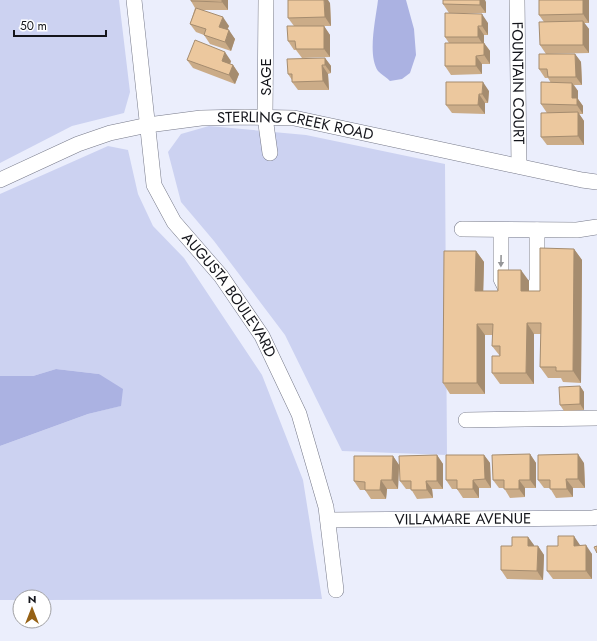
<svg xmlns="http://www.w3.org/2000/svg" width="597" height="641" viewBox="0 0 597 641" font-family="Jost,sans-serif">
<style>
.green{fill:#ccd2f1}
.water{fill:#abb2e2}
.lines{fill:none;stroke-linecap:round;stroke-linejoin:round}
.minor-casing{stroke:#767989;stroke-width:16}
.minor{stroke:#fff;stroke-width:15}
.wall{fill:#cbac88}
.shaded-wall{fill:#a58c6f}
.building{fill:#ecc89e;stroke:#a58c6f}
.oneway{fill:#959698}
.labels{text-anchor:middle;dominant-baseline:central;stroke-width:3;stroke-linejoin:round;paint-order:stroke}
.street-label{font-size:15px;fill:#14151b;stroke:#fff}
</style>
<rect width="100%" height="100%" fill="#ebeefc"/>
<path class="green" d="M0,0H119L130,92L124,113L72,126L0,163Z
M209,126L306,135L445,164L447,455L342,451L285,335L214,241L181,202L168,152L181,134Z
M108,146L128,150L138,194L153,226L184,258L262,375L303,480L322,599L44,600V597H20V600H0V446L88,414L120,406L99,374L56,369L33,376H0V194Z"/>
<path class="water" d="M378,0H406L414,29L416,55L410,73L402,79L390,81C387,78 381,74 378,71C367,55 376,18 378,0Z
M56,369L99,374L123,389L121,406L88,414L0,446V376H33Z"/>
<g class="lines">
<defs>
<g id="minor">
<path id="s1" d="M134,0L154,185L174,222L221,276L262,336L299,414L326,507L336,590"/>
<path d="M266,0L265,117L270,153"/>
<path id="s2" d="M517,0L519,166"/>
<path id="s3" d="M0,180L78,144L110,133L148,125L201,118L245,117L294,118L582,180L597,182"/>
<path d="M462,229L577,230L597,227"/>
<path d="M501,230V279L505,287"/>
<path d="M532,288L537,283V230"/>
<path d="M466,420L597,418"/>
<path id="s4" d="M328,520L592,518L597,517"/>
</g>
</defs>
<use href="#minor" class="minor-casing"/>
<use href="#minor" class="minor"/>
</g>
<path class="wall" d="M228,0V10H203L229,26L227,29L235,39L231,51L210,44L204,35L196,32L190,24L195,8L191,1Z
M539,0H589V23H584L589,29V53L546,54L540,45L544,22L539,15Z
M486,2V13H449L443,4Z
M330,3L331,26H324L330,35V57L302,58L296,50H294L288,41L294,26L288,18Z
M488,23V35H484V43L490,51V64H482V74L451,75L445,66L449,43L445,37Z
M575,54L581,62L582,85H574L578,91V99L583,106V114H579L584,121V145H547L541,137L547,113L541,104L551,83L548,78H545L539,69Z
M325,58L331,66V73L328,74L329,90H298L292,82V80L288,74Z
M187,60L231,61L230,64L233,65L239,74L235,84L193,68Z
M489,91L488,103H485V114L452,113L446,105Z
M574,249L582,260L581,383L563,382L561,378H548L540,367L541,334H534V384H500L492,373L500,356L492,346L493,335H485V394H450L443,383L476,251L484,262L483,291H498L529,281V291H540Z
M580,386L584,392V410L564,411L560,405Z
M530,454L536,463V488H525V497L510,498L504,488H499L493,480Z
M437,455L443,464V489H432L433,498L417,499L411,489H406L400,481Z
M484,455L490,463L491,488H479V498H463L457,489H452L446,480Z
M393,456L399,465L398,489H387L386,499H371L365,490H360L354,481Z
M584,463L585,488H573V497L556,498L550,488H544L538,480Z
M528,537L534,546H538L544,555L543,580L507,579L501,570L512,546Z
M580,545L592,554V579H553L547,571L558,546Z"/>
<path class="shaded-wall" d="M222,0H228V10L222,2Z
M324,0H328L330,3L331,26L325,17Z
M480,0H485L486,2V13L480,5Z
M583,0H589V23L583,14Z
M482,14L488,23V35L482,26Z
M223,17L229,26L225,35L219,27Z
M583,21L589,29V53L583,45Z
M324,26L330,35V57L324,49Z
M478,26L484,35V43L490,51V64L484,55V46L478,37Z
M229,30L235,39L231,51L225,42Z
M225,52L231,61L228,70L222,61Z
M575,54L581,62L582,85L576,77Z
M476,56L482,64V74L476,66Z
M325,58L331,66V73L325,65Z
M233,65L239,74L235,84L229,75Z
M322,65L328,74L329,90L323,81Z
M483,82L489,91L488,103L482,94Z
M572,83L578,91V99L583,106V114L572,98Z
M479,94L485,103V114L478,105Z
M578,112L584,121V145L578,136Z
M574,249L582,260L581,383L573,371Z
M476,251L484,262L483,302L475,291Z
M521,270L529,281V302L521,291Z
M527,323L534,334V384L526,373Z
M477,324L485,335V394L477,383Z
M580,386L584,392V410L580,404Z
M530,454L536,463V488L530,480Z
M578,454L584,463L585,488L578,479Z
M437,455L443,464V489L437,481Z
M484,455L490,463L491,488L485,479Z
M393,456L399,465L398,489L392,480Z
M566,479L573,488V497L567,489Z
M381,480L387,489L386,499L380,490Z
M473,480L479,488V498L473,489Z
M519,480L525,488V497L519,489Z
M426,481L432,489L433,498L427,490Z
M574,536L580,545V554L574,546Z
M528,537L534,545V554L528,546Z
M586,545L592,554V579L586,571Z
M538,546L544,555L543,580L537,571Z"/>
<path class="building" d="M191,0H222V2L191,1Z
M288,0H324L325,17L288,18Z
M443,0H480V5L443,4Z
M539,0H583V14L539,15Z
M196,8L223,17L219,27L229,30L225,42L204,35L206,29L190,24Z
M445,13L482,14V26H478V37H445Z
M583,21V45H540L539,22Z
M287,26H324V49H296L295,41H288Z
M195,40L225,52L222,61L233,65L229,75L187,60Z
M445,43H484V55L476,56V66H445Z
M539,54H575L576,77H548L547,69H539Z
M325,58V65H322L323,81L292,82V74H288L287,59Z
M446,82H483L482,94H479L478,105H446Z
M541,82L572,83V98H577V105L541,104Z
M578,112V136L541,137V113Z
M540,248L574,249L573,371H556V367H540L541,323H527L526,373H492V356H500V346H492L493,324H477V383H443L444,251H476L475,291H498V270H521V291H540Z
M580,386V404L560,405L559,387Z
M530,454V480H519V489H504V480H493L492,455Z
M578,454V479H566L567,489H550V480H538V455Z
M437,455V481H426L427,490H411V481H400L399,456Z
M446,455H484L485,479L473,480V489H457V480H446Z
M354,456H393L392,480H381L380,490H365V482L354,481Z
M558,536H574V546L586,545V571H547V546H558Z
M512,537H528V546H538L537,571L501,570V546H512Z
M597,546V553L594,547Z"/>
<defs><path id="oneway-solid" d="M-6-.8H1V-3.2L6.5 0L1 3.2V.8H-6Z"/></defs>
<use class="oneway" href="#oneway-solid" transform="translate(501 261) rotate(91)"/>
<g class="labels">
<g class="street-label">
<text transform="translate(266 77) rotate(-90)">SAGE</text>
<text stroke="none"><textPath href="#s2" startOffset="83">FOUNTAIN COURT</textPath></text>
<text stroke="none"><textPath href="#s3" startOffset="307">STERLING CREEK ROAD</textPath></text>
<text stroke="none"><textPath href="#s1" startOffset="320">AUGUSTA BOULEVARD</textPath></text>
<text stroke="none"><textPath href="#s4" startOffset="135">VILLAMARE AVENUE</textPath></text>
</g>
</g>
<g transform="translate(32 609)"><circle r="19" fill="#ffffff" stroke="#a1a1a4"/>
<path d="M0-3L7 15L0 10L-7 15Z" fill="#956115"/>
<text y="-6" font-size="11" font-weight="bold" text-anchor="middle" fill="#14151b">N</text>
</g>
<path d="M14 30v6h92v-6" fill="none" stroke="#14151b" stroke-width="2"/>
<text x="20" y="30" font-size="12" fill="#14151b" stroke="#ffffff" stroke-width="3" paint-order="stroke">50 m</text>
</svg>
